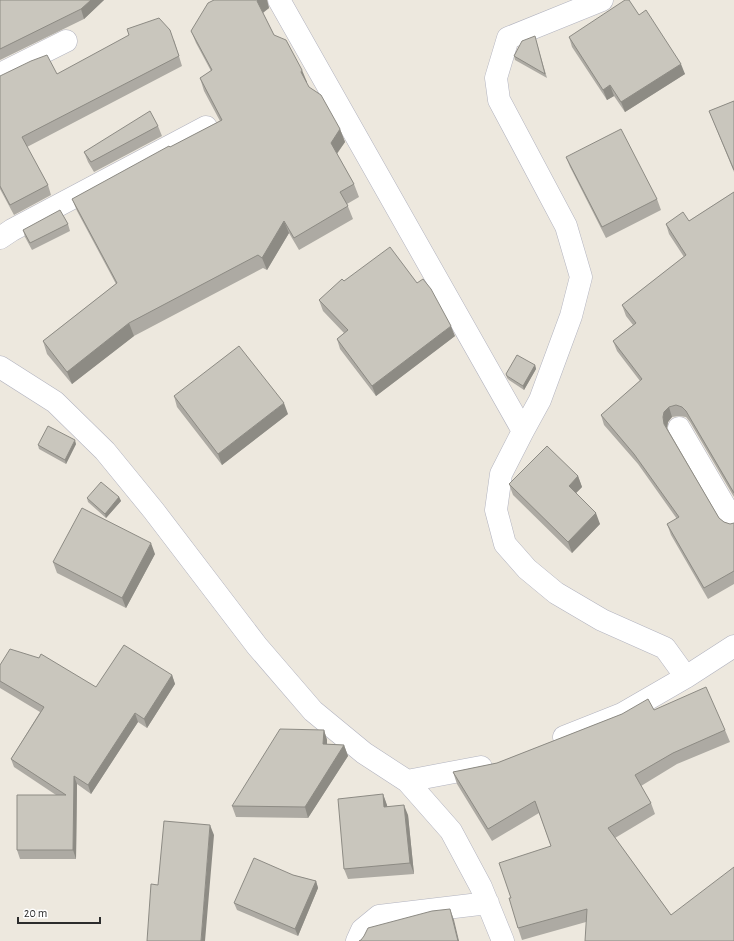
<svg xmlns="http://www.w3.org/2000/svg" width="734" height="941" viewBox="0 0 734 941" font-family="'Alegreya Sans',sans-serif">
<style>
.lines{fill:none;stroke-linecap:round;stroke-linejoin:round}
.minor-casing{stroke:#b2b3bf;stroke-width:23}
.minor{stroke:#fff;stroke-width:22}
.wall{fill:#adaaa3}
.shaded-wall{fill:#8d8b84}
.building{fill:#c9c6bd;stroke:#8d8b84}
</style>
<rect width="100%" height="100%" fill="#ede8de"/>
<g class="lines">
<defs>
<path id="minor" d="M279,0L523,431
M602,0L508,38L496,78L499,100L566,226L581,277L571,316L540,400L523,431L501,474L496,510L505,544L527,569L556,593L602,620L665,648L686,677
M0,74L66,41
M0,238L12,230L206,127
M0,367L55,402L105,451L154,511L257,646L313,711L364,753L407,781L451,831L481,887L503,941
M679,428L734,522
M564,737L622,714L686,677L734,646
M407,781L481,767
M357,941L362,930L379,916L488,903"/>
</defs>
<use href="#minor" class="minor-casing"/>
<use href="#minor" class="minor"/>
</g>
<path class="wall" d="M0,0H104L84,19L0,60Z
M214,0H267L269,8L263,13L274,35L307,82L306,83L309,87L340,129L345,142L337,154L354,184L359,197L347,204L353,219L299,250L289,233L267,270L263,268L134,336L72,384L47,354L43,341L116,284L77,211L72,199L220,121L204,91L200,78L211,71L196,43L191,31Z
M639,15L685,74L625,112L614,96L607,100L572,47L569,37Z
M174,40L182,66L27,147L48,185L51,195L14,215L0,189V76L57,74Z
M536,40L547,78L515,60L514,56Z
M734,101V172L709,111Z
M158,126L162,136L94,172L88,162L84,152Z
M566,157L657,199L661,210L606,238L570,167Z
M734,192V497L690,422L686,417L679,416L672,417L668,422L667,428L719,518L724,522L730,524L734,523V584L708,599L671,535L667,524L677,519L638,464L604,425L601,415L640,381L617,351L613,341L633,325L626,316L622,305L684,257L669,234L666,224L689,221Z
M68,224L70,231L32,250L25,237L23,230Z
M344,281L455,336L376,396L340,349L337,339L344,333L323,311L319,300Z
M535,365L536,369L524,390L509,380L507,378L506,374Z
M174,396L288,414L222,465L177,407Z
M76,444L66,464L39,449L38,445Z
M578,476L582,487L576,493L600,524L572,553L513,495L509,484Z
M119,497L121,501L106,518L88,502L87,498Z
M155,554L126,608L57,573L53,562Z
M0,665L96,687L172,675L175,684L147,728L138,722L91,794L77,784L76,859H20L17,850L56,795L14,767L11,759L40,712L0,688Z
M654,710L725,730L730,742L677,764L641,786L651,803L655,814L615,838L671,915L734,941L586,922L522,940L518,928L511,898L551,846L539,813L492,841L457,784L453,772L497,763L622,714Z
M324,730L327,740V744L344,745L348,756L308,818L236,817L232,806Z
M383,794L387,806L408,815L414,874L348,879L344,869Z
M293,875L316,881L318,888L298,936L237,910L234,903Z"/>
<path class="shaded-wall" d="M91,0H104L84,19L81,9Z
M258,0H267L269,8L261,14L257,1Z
M681,64L685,74L625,112L621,102Z
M302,70L307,82L305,85L301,72Z
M610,85L614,96L607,100L603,90Z
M340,129L345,142L335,156L331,143Z
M284,221L289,233L267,270L262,258Z
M129,323L134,336L72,384L67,372Z
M451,326L455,336L376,396L372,386Z
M535,365L536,369L524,390L523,386Z
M284,403L288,414L222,465L218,454Z
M669,407L672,417L668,422L667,428L664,424L663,417L664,412Z
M75,440L76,444L66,464L65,460Z
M578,476L582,487L572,497L569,486Z
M119,497L121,501L106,518L105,514Z
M596,513L600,524L572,553L568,542Z
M151,543L155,554L126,608L122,598Z
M172,675L175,684L147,728L144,719Z
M135,713L138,722L91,794L88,785Z
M324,730L327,740V754L323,744Z
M344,745L348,756L308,818L305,807Z
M74,776L77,784L76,859L73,850Z
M383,794L387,805L388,817L384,807Z
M404,805L408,815L414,874L410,863Z
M210,825L214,835L205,941H201Z
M316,881L318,888L298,936L295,929Z
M450,909L454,920L459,941H458Z"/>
<path class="building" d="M0,0H91L81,9L0,49Z
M214,0H258L257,1L274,35L286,40L302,70L301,72L309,87L321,95L340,129L331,143L354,184L340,192L348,206L294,238L284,221L262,258L258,255L129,323L67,372L43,341L117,283L72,199L169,146L170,147L222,120L200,78L212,70L191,31L208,3Z
M625,0H629L639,15L646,10L681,64L621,102L610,85L603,90L569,37Z
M159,18L170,30L179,56L22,137L48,185L10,205L0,186V76L31,61L47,55L57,74L129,35L127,29Z
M535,36L545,74L514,56L522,41Z
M734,101V170L709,111Z
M150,111L158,126L91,162L84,152Z
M621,129L657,199L602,227L566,157Z
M734,192V493L686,411L682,407L676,405L669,407L664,412L663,417L664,424L719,518L724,522L730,524L734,523V571L704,588L667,524L679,517L634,454L601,415L642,379L613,341L636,323L622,305L686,255L666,224L683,212L689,221Z
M60,210L68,224L30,243L23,230Z
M390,247L417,283L423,279L431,289L451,326L372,386L337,339L348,330L319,300L342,279L344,281Z
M239,346L284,403L218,454L174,396Z
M517,355L535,365L523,386L507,376L506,374Z
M48,426L75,440L65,460L38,445Z
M547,446L578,476L569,486L596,513L568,542L509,484Z
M101,482L119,497L105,514L87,498Z
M82,508L151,543L122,598L53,562Z
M124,645L172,675L144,719L135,713L88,785L74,776L73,850H17V795H66L11,759L44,707L0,681V665L10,649L39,658L41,654L96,687Z
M706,687L725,730L673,753L635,775L651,803L608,828L671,915L734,867V941H585L587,909L518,928L509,898H511L499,863L551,846L535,801L488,829L453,772L497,763L622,714L648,699L654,710Z
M280,729L324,730L323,744L344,745L305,807L232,806Z
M383,794L384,807L404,805L410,863L344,869L338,799Z
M164,821L210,825L201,941H147L151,884L158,885Z
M254,858L293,875L316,881L295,929L234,903Z
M450,909L458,941H359L361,940L364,936L368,928L432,911Z"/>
<path d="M18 917v6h82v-6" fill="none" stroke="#2c2c2c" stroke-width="2"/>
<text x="24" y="917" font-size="12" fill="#2c2c2c" stroke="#ffffff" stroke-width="3" paint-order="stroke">20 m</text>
</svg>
